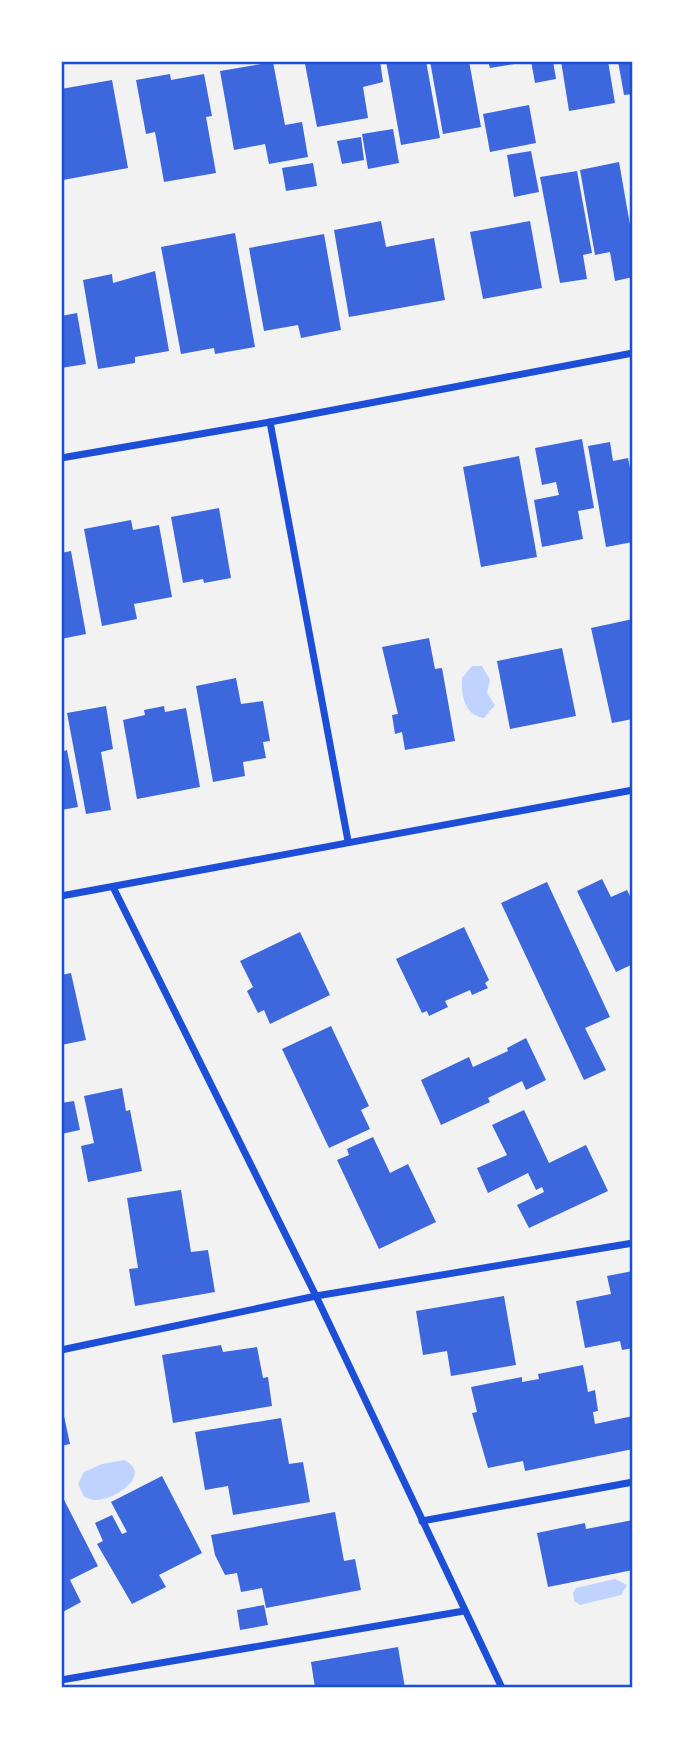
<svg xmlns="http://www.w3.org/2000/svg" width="694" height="1749" font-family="Arial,sans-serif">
<rect width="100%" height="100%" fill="#f2f2f2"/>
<g fill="#bfd3fe">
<path d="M472,666H482L490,680L487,693L495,705L484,718C464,715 461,695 462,678Z"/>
<path d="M124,1460C154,1474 114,1501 95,1500C92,1500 88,1498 84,1497L78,1484L84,1472L102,1464Z"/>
<path d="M615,1579L627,1585L621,1595L580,1605L574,1601L573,1593L576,1588Z"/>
</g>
<g fill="#3d67dc">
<path d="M322,61H380L383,82L363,87L368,118L317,127L305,64Z"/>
<path d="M386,61H426L440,138L401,145Z"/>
<path d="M430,61H469L481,127L443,134Z"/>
<path d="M488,61H520L521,63L490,68Z"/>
<path d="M531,61H553L556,79L535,83Z"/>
<path d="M561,61H608L615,103L569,111Z"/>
<path d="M618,61H633V94L624,95Z"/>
<path d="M273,62L285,125L302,122L308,157L269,164L265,144L234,150L220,71Z"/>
<path d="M170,74L171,80L204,74L212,116L206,117L216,173L164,182L155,132L146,134L136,80Z"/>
<path d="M112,80L128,168L63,180L61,89Z"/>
<path d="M529,105L536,143L490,152L483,114Z"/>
<path d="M393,129L399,163L368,169L362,134Z"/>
<path d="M361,137L364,160L342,164L337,141Z"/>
<path d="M531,151L539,192L514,197L507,155Z"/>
<path d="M619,162L633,242V277L615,281L610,252L595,255L580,170Z"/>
<path d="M313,163L317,186L286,191L282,168Z"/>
<path d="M577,171L592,253L583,255L587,279L560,283L540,177Z"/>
<path d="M381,221L386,247L434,238L445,300L349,317L334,230Z"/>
<path d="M530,221L542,288L483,299L470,232Z"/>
<path d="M235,233L255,347L215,354L214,348L181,354L161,247Z"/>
<path d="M324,234L341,330L301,338L298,325L264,331L249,248Z"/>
<path d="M155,271L169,351L135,357V363L98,369L83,280L112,274L113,283Z"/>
<path d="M77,313L86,364L61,368V316Z"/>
<path d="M582,439L594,508L578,511L583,539L542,547L534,500L559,495L556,482L542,485L535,448Z"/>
<path d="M610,442L613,461L628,458L633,483V542L606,547L588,446Z"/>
<path d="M519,456L537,557L481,567L463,467Z"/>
<path d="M219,508L231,578L204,583L203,579L183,583L171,517Z"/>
<path d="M131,520L133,530L159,525L172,597L134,604L137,619L102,626L84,529Z"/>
<path d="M71,551L86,634L61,639V553Z"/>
<path d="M633,619V719L612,723L591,628Z"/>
<path d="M429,638L435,669L442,668L455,741L405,750L402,732L395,734L392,715L398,714L382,647Z"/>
<path d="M562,648L576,716L510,729L497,661Z"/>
<path d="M236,678L241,704L263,701L270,741L263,742L266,758L243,762L245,776L213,782L196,686Z"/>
<path d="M106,706L113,749L101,752L111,810L86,814L67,713Z"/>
<path d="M164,706L165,712L186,708L200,787L137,799L123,720L145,715L144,710Z"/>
<path d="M67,750L78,807L61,810V752Z"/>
<path d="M602,879L611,897L627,890L633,902V964L616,972L577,891Z"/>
<path d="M547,882L610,1017L585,1028L606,1070L584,1080L501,903Z"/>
<path d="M464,927L489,980L485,983L488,988L472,995L470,990L445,1001L448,1007L429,1016L427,1011L422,1013L396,959Z"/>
<path d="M300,932L330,995L270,1024L264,1010L258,1013L247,991L253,987L240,961Z"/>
<path d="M71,973L86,1040L61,1045V975Z"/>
<path d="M331,1026L369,1106L361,1110L370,1129L329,1148L282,1049Z"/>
<path d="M526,1038L546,1080L526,1090L522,1081L488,1098L490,1102L441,1125L421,1080L469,1057L473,1067L508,1051L507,1048Z"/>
<path d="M122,1088L126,1111L130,1110L142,1171L88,1182L81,1146L94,1143L84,1096Z"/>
<path d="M74,1101L80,1130L61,1134V1103Z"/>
<path d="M524,1110L549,1163L586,1145L608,1191L529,1228L517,1205L544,1192L542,1187L536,1190L528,1173L488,1193L477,1168L507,1155L492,1125Z"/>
<path d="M373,1137L390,1173L408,1164L436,1222L379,1249L337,1160L349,1155L347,1149Z"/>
<path d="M181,1190L191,1252L208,1250L215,1292L135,1306L129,1269L138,1268L127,1198Z"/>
<path d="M633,1271V1348L622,1350L620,1341L585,1348L576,1301L611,1294L607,1276Z"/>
<path d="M504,1296L516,1365L451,1376L447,1351L423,1355L416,1311Z"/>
<path d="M221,1345L223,1352L257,1347L263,1378L268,1377L272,1406L173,1423L162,1355Z"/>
<path d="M583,1365L588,1392L595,1390L598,1411L593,1412L595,1424L633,1416V1449L525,1471L523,1461L488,1468L472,1413L477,1412L471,1387L522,1377V1382L539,1379L538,1374Z"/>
<path d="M61,1402L70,1444L61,1446Z"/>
<path d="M281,1418L289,1464L303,1462L310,1502L233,1515L228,1486L205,1490L195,1432Z"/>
<path d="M162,1476L202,1553L159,1575L166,1587L132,1604L97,1544L103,1541L95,1523L112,1515L122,1534L127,1532L111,1502Z"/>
<path d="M61,1494L98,1566L70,1580L81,1602L61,1613Z"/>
<path d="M335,1512L344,1561L355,1559L361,1590L266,1608L262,1588L241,1592L237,1573L225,1575L215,1555L211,1535Z"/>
<path d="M633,1520V1570L548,1587L537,1533L585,1523L586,1529Z"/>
<path d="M264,1605L268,1625L240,1630L237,1610Z"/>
<path d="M398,1647L405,1688H315L311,1662Z"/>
</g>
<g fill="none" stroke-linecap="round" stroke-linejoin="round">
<g stroke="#1d4ed8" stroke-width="7">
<path d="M270,422L348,841"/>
<path d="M61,458L270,422L633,353"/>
<path d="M113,887L316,1296L502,1688"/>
<path d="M61,896L633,790"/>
<path d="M61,1350L316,1296L633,1243"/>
<path d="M422,1521L633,1482"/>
<path d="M61,1680L464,1611"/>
</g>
</g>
<rect width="694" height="1749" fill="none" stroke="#ffffff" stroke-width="126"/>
<rect x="63" y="63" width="568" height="1623" fill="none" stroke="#1d4ed8" stroke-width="2.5"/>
</svg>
